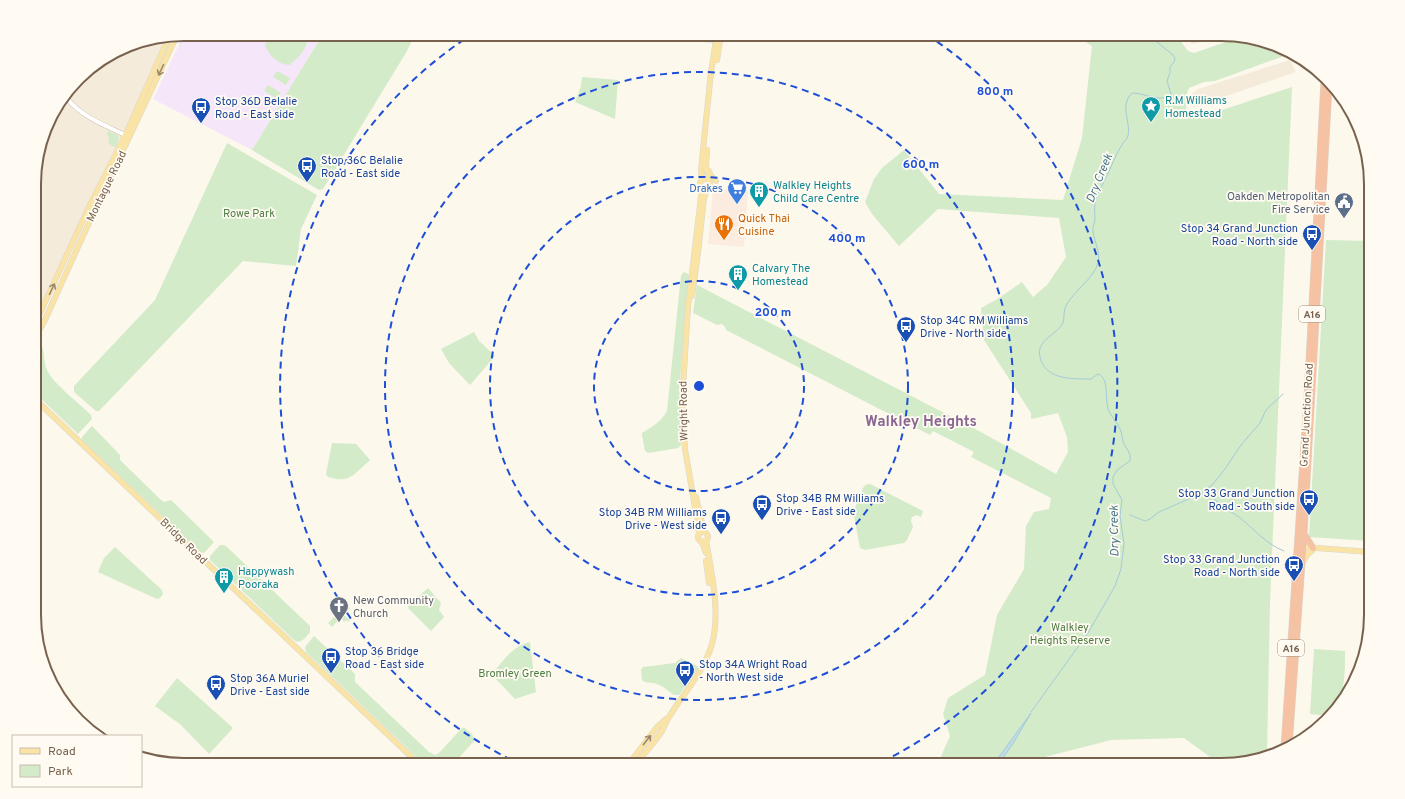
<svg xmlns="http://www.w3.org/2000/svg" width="1405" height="799" font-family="Overpass,sans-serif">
<rect width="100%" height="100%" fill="#fcf8eb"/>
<g fill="#f4ebda">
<path d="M1184,34H1210L1213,39L1192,44Z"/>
<path d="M169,37L35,324V165L50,118L85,71L127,45Z"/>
<path d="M1290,60L1296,72L1194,107L1189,96L1198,89Z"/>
</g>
<path fill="#fcece0" d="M713,188L748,191L744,247L708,244Z"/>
<path fill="#f5e7f9" d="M184,34H323L252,150L153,99Z"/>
<g fill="#d3ebc9">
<path d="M267,34H307C310,47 299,56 290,65C278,65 270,56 265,46Z"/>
<path d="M323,34H415L407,51L323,189L319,190L252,150Z"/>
<path d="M694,34H714L713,43L694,41Z"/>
<path d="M1073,34H1175L1188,51L1194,53L1240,37L1260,39L1288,51L1287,54L1284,56L1215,81L1204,82L1189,88L1185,99L1187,113L1185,114H1210L1292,87L1270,602L1267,754L1230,765H1221L1184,738L1111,740L1037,759L1035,765H925L939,761L950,736L943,714L948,698L985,675L997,615L1024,569L1026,526L1034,512L1049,509L1051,498L971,457L974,452L933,431L930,435L726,330L725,327L722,324L717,325L693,313L697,285L981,432L1056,474L1068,452L1067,437L1058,413L1031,419V413L984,340L981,308L999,298L1022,282L1033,297L1047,285L1066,257L1059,218L938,209L899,246L872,214L865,202L874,179L882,168L904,150L939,194L1063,200L1082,138L1092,46Z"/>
<path d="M277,71L290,78L286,85L273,77Z"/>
<path d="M582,77L618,80L615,119L575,102L581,86Z"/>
<path d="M268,85L281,93L277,99L264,91Z"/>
<path d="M108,131L117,135L119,138L116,148L108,143L109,138L107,133Z"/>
<path d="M227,143L317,195L301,229L296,266L243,261L99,411H96L74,392V386L155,300Z"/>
<path d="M1326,240L1371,241V541L1309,537Z"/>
<path d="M684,272L688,274L689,276L679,390L681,445L678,448L649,453L645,451L642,435V433C653,426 661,422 667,411L681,275Z"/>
<path d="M474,332L479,341L495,356L470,385L449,363L441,349Z"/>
<path d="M38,344L43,348C44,356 44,364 48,372C56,386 79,403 91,415L92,419L78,434L35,393V349Z"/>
<path d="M92,426L120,455V460L161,500L164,502L171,500L214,542L204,553L200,552L82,440V437Z"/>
<path d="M332,443L356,444L370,460C354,474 350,484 328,477L326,474Z"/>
<path d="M868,484H870L923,511L921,517L917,515L912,517L911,521L913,527L907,540L904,543L865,550L860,548L854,516L855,508L864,486Z"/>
<path d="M220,545H224L227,547L310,626V632C306,637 301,644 295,641L210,560V556Z"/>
<path d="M115,547L162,590L163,594L160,598L157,599L98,572L104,558Z"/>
<path d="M428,588L441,603L439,610L444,617L431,631L408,608L409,605Z"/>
<path d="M340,612L350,620L348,622L346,620L344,622L341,618L343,615L332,627L328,623L337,614Z"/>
<path d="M314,636L355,674V682L429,752L435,755L439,753L462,728H465C469,732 475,735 474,741L456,761L460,765H425L306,652L305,647Z"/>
<path d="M530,642L536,692L515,699L492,675C501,662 514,645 530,642Z"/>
<path d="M1314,649L1345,651C1345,674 1345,697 1331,716L1310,714Z"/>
<path d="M681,658L699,667L679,695H674C668,691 662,685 654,683C649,682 646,684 642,680L641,670L643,667L675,663Z"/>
<path d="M177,678L233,728L209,754L181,725L155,706Z"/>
</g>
<path fill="#bfdce7" stroke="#a5cad8" d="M1031,713L1014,742L998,765H993Z"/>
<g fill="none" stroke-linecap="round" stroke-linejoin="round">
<g stroke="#a5cad8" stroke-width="1">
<path d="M1201,493L1212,485L1225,469L1241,445L1260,423L1266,410L1283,394"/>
<path d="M1130,515L1145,521L1150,519L1159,512L1200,494C1212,494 1215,500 1223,507C1228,511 1234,513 1239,517C1253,528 1267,545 1284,551"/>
<path d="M1031,712L1088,633L1115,586L1121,569L1124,544L1120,516L1122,500L1113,484V477L1117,470L1130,461C1132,453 1125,448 1123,441C1122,437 1122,433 1120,429C1118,423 1113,419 1110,413C1103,402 1111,379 1098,374L1091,379C1072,379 1045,380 1040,357C1036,342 1053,336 1061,326C1066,320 1062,311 1067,304C1076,289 1093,279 1098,263C1101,252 1094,242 1093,231C1092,227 1095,223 1095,219C1095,214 1094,209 1095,204C1096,196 1101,188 1104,181C1111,169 1115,155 1123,143C1125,140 1127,140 1128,136C1131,121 1119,106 1132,93C1146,93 1156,102 1170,96L1171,94L1167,81L1170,73V67L1174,62L1175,58L1173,55L1147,34"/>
</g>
<g stroke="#cfc1b0" stroke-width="5">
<path id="minor" d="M66,97C81,117 105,125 127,136"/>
</g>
<g stroke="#dcd6d1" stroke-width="6">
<g id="major">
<path d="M717,60L721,34"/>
<path d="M707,150L706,167L709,181"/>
<path d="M709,171L711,176L716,181"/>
<circle cx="705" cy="184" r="5"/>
<path d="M702,180L701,171L705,130L711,72L717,34"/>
<path d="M692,296L698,253L704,198L707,189"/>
<path d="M35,324L88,209L125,136L169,37"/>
<path d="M35,337L44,322L82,238L177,35"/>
<path d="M35,399L192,549L420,765"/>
<path d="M696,497L704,532"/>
<circle cx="703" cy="537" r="5"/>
<path d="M699,534L698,525L685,449L682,403L688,307L702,188"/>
<path d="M702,542L706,553"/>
<path d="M1303,547L1371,552"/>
<path d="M706,561L709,583"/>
<path d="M1303,562L1307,555L1315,548"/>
<path d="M628,765L657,727L666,719"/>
<path d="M635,765C644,754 654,743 662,731C664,727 666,722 669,717C685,691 709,666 714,635C719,604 711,571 706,540"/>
</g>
</g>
<g stroke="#dcd6d1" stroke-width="7">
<g id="highway">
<path d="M1305,535L1313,548"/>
<path d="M1289,747L1304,534L1329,86"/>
<path d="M1284,748L1307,399L1324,81"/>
</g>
</g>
<use href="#minor" stroke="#fff" stroke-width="4"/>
<use href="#major" stroke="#f9e4a6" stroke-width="5"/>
<use href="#highway" stroke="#f5c3a4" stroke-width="6"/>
</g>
<defs><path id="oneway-shaft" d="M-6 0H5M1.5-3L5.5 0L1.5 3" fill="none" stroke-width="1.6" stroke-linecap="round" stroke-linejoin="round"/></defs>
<g stroke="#9f8968">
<use href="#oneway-shaft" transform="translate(161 70) rotate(115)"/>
<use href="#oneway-shaft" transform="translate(52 289) rotate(-65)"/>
<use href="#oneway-shaft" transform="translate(647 740) rotate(-52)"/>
</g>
<g fill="none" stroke="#1d4ed8" stroke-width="2" stroke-dasharray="7 5">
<circle cx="699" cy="386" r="105"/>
<circle cx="699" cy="386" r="209"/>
<circle cx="699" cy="386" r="314"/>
<path d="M522 765A418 418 0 0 1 471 35M927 35A418 418 0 0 1 879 763"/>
</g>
<defs>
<g id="sight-pin" transform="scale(1)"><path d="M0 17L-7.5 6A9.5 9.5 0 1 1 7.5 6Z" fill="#0f9aa8" stroke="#fffbf2"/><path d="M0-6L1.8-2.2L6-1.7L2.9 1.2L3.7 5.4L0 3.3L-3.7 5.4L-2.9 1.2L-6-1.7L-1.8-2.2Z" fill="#fff"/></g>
<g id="bus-pin" transform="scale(1)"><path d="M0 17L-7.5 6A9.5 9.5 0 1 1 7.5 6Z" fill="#1a4fb4" stroke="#fffbf2"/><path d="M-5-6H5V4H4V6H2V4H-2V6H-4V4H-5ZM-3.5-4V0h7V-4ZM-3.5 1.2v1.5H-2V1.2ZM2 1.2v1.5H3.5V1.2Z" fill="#fff"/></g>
<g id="supermarket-pin" transform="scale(1)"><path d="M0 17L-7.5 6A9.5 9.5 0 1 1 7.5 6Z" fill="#3f7fe0" stroke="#fffbf2"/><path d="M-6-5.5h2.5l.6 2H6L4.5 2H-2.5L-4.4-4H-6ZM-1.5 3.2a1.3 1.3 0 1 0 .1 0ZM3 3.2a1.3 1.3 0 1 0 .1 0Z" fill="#fff"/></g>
<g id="building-pin" transform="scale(1)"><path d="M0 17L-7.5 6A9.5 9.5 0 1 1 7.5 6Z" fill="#0f9aa8" stroke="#fffbf2"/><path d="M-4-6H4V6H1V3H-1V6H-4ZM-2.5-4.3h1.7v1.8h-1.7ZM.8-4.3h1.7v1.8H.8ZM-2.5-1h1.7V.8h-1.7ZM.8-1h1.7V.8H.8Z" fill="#fff"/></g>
<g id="civic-pin" transform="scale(1)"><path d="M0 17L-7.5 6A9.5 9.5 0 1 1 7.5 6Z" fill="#5c6f8a" stroke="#fffbf2"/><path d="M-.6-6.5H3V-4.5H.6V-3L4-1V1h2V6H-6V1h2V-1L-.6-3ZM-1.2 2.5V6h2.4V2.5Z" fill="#fff"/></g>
<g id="restaurant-pin" transform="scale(1)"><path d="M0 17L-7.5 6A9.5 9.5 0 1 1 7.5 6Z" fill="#e8710a" stroke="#fffbf2"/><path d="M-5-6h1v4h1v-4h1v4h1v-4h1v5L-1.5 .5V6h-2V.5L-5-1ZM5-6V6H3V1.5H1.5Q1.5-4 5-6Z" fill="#fff"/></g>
<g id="church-pin" transform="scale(1)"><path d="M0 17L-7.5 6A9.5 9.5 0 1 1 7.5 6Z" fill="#6b7280" stroke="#fffbf2"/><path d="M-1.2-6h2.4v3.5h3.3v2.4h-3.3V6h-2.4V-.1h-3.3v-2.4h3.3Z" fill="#fff"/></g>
</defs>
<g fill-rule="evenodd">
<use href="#sight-pin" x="1151" y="106"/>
<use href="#bus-pin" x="201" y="107"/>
<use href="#bus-pin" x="307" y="166"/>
<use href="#supermarket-pin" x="737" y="188"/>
<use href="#building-pin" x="759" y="191"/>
<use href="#civic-pin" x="1344" y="202"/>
<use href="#restaurant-pin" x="724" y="224"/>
<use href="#bus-pin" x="1312" y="234"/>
<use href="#building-pin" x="738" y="274"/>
<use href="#bus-pin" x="906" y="326"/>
<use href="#bus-pin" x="1309" y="499"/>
<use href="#bus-pin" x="762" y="504"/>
<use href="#bus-pin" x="721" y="518"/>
<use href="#bus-pin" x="1294" y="565"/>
<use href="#building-pin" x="224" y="577"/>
<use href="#church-pin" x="339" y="606"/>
<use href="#bus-pin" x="331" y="657"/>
<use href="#bus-pin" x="685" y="670"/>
<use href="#bus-pin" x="216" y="684"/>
</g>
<g text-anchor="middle" stroke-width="3.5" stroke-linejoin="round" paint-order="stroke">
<g fill="#fffbf2" stroke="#a0907f" stroke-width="1">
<rect x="1299" y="306" width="26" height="16" rx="3"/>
<rect x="1278" y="640" width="26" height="16" rx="3"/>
</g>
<g font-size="10" font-weight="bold" fill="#78624e">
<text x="1312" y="318">A16</text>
<text x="1291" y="652">A16</text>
</g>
<g font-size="11" fill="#0d838f" stroke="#fffbf2" text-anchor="start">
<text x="1165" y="104">R.M Williams<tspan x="1165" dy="13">Homestead</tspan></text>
<text x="773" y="189">Walkley Heights<tspan x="773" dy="13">Child Care Centre</tspan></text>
<text x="752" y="272">Calvary The<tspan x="752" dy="13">Homestead</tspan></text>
<text x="238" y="575">Happywash<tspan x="238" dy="13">Pooraka</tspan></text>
</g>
<g font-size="11" fill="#164399" stroke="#fffbf2" text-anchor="start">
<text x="215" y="105">Stop 36D Belalie<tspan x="215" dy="13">Road - East side</tspan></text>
<text x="321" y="164">Stop 36C Belalie<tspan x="321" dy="13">Road - East side</tspan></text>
<text x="1298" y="232" text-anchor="end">Stop 34 Grand Junction<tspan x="1298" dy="13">Road - North side</tspan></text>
<text x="920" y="324">Stop 34C RM Williams<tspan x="920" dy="13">Drive - North side</tspan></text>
<text x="1295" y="497" text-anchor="end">Stop 33 Grand Junction<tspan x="1295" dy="13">Road - South side</tspan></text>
<text x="776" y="502">Stop 34B RM Williams<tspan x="776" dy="13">Drive - East side</tspan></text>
<text x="707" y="516" text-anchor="end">Stop 34B RM Williams<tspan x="707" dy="13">Drive - West side</tspan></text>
<text x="1280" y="563" text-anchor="end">Stop 33 Grand Junction<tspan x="1280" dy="13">Road - North side</tspan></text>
<text x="345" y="655">Stop 36 Bridge<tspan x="345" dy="13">Road - East side</tspan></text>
<text x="699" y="668">Stop 34A Wright Road<tspan x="699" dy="13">- North West side</tspan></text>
<text x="230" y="682">Stop 36A Muriel<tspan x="230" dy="13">Drive - East side</tspan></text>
</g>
<g font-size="11" fill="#78624e" stroke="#fffbf2">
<text transform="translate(106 186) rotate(-64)" y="4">Montague Road</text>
<text transform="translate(683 411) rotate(-91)" y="4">Wright Road</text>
<text transform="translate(1306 415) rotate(-87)" y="4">Grand Junction Road</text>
<text transform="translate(184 541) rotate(44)" y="4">Bridge Road</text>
</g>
<g font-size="11" fill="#366cbe" stroke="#fffbf2" text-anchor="end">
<text x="723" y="192">Drakes</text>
</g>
<g font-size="11" fill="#4e5e75" stroke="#fffbf2" text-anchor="end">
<text x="1330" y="200">Oakden Metropolitan<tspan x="1330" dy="13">Fire Service</tspan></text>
</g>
<g font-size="11" fill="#4f7e45" stroke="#fffbf2">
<text x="249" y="217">Rowe Park</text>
<text x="1070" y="631">Walkley<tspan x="1070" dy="13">Heights Reserve</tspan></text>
<text x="515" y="677">Bromley Green</text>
</g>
<g font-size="11" fill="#c56008" stroke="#fffbf2" text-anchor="start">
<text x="738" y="222">Quick Thai<tspan x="738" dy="13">Cuisine</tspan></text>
</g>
<g font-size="11" fill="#5b616d" stroke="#fffbf2" text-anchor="start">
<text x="353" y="604">New Community<tspan x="353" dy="13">Church</tspan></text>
</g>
<g font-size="12" font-style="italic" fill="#47788b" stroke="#fffbf2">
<text transform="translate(1099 178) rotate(-68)" y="4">Dry Creek</text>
<text transform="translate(1114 531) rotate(-91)" y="4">Dry Creek</text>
</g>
<g font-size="15" font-weight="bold" fill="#8a6693" stroke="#fffbf2">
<text x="921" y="426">Walkley Heights</text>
</g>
</g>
<path d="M0 0H1405V799H0ZM184 41H1221A143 143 0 0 1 1364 184V615A143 143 0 0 1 1221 758H184A143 143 0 0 1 41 615V184A143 143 0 0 1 184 41Z" fill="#fffbf2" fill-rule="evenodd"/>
<path fill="none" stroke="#78624e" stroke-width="2" d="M184 41H1221A143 143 0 0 1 1364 184V615A143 143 0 0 1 1221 758H184A143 143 0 0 1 41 615V184A143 143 0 0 1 184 41Z"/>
<circle cx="699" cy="386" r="6" fill="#1d4ed8" stroke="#fffbf2" stroke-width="2"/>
<g font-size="12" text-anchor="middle" font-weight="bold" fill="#1d4ed8" stroke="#fffbf2" stroke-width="3.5" stroke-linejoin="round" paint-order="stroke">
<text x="995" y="95">800 m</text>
<text x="921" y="168">600 m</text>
<text x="847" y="242">400 m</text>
<text x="773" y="316">200 m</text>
</g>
<rect x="12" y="735" width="130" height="52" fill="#fffbf2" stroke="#c9beb0"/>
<rect x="20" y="748" width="20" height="6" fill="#f9e4a6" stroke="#c9beb0"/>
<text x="48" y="755" font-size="12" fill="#78624e">Road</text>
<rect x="20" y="765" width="20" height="12" fill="#d3ebc9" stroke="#c9beb0"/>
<text x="48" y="775" font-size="12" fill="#78624e">Park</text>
</svg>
